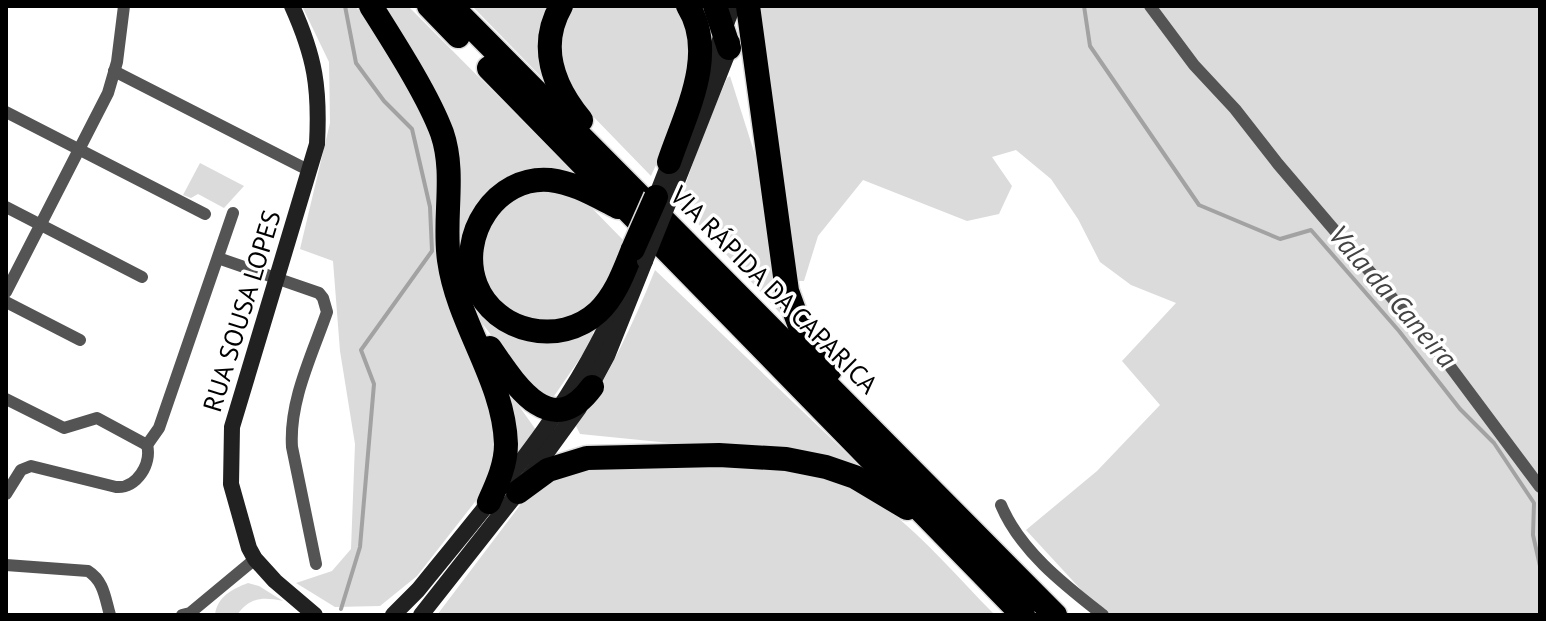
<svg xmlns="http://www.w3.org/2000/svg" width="1546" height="621" font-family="'PT Sans',sans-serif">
<rect width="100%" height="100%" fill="#fff"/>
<g fill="#dbdbdb">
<path d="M302,6H355L378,35L426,119L440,167L502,450L478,498L417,576L380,606L335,607L296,583L332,571L351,549L355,444L340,351L333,261L300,249L330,123L329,62Z"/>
<path d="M379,6H408L579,178L505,182L463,259L510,332L594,324L592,341L552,399L539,397L475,314L457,262V180Z"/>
<path d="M472,6H553L551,87Z"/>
<path d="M573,6H675C679,13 686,20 688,27C697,66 668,142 651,176L585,108L563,71L560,39L567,13Z"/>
<path d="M757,6H1540V615H1112L1085,594L1026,530L1097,471L1160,405L1122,361L1176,303L1131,285L1100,262L1078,219L1051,179L1016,150L992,157L1012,186L999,214L967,221L863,180L818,236L804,281H791Z"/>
<path d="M730,76L762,177L790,324L679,203L701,140L727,78Z"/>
<path d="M200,163L244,186L224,208L198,194L191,198L183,195Z"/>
<path d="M535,187L568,191L586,202L627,244C618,264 609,288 592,302C537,347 460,302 488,232C493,218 500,206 512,197C518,193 528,190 535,187Z"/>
<path d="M655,270L864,470L710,447L580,434L576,426C608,376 633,325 655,270Z"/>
<path d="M495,372L536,430L513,459Z"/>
<path d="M605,463C684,465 809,455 875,500C920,532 956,576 995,615H437L521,504L545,482Z"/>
<path d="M248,583L259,586L283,601C263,597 250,597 237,615H215C217,597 232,589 248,583Z"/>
</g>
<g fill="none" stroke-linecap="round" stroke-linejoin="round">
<g stroke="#a2a2a2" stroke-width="4">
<path d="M1084,6L1090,46L1199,205L1280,239L1311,230L1399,331L1460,409L1494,443L1534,503L1533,535L1540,566"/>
<path d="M341,609L360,547L374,384L361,350L432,251L430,207L412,129L384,101L356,63L345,6"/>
</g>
<g stroke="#dbdbdb" stroke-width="27">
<g id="highway">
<path d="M371,6C393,41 428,95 442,133C456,174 443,218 449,260C458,325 504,380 506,444C506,465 497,484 489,502"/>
<path d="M429,6L458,36"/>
<path d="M451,6L1055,615"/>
<path d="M561,6C538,46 553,86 581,120"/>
<path d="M715,6L729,48"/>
<path d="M748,6L787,291L802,332L830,370"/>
<path d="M489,68L1023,615"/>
<path d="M669,162C685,114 718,54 688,6"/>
<path d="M618,207C596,196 575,183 550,180C496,175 457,236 476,285C495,333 560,347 598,312C616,295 624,271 633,249"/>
<path d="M490,348C514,383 551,443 592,387"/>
<path d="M518,492L548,470L587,458L719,455L786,459L826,467L855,477L907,508"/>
</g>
</g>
<g stroke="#545454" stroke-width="12">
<path d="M1150,6L1194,65L1235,109L1278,164L1446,361L1540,487"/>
<path d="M114,71L310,171"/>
<path d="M6,112L205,214"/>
<path d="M6,207L142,277"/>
<path d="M218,258L319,293L323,298L327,312C312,355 289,401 292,447L316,564"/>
<path d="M6,292L108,93L117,62L124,6"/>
<path d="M6,302L80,340"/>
<path d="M6,399L64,428L97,418L147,445"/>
<path d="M147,445L159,428L233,213"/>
<path d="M6,494L21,470L31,466L116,487C137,489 152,463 147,445"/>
<path d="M1001,505C1020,551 1066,586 1103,615"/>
<path d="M6,565L88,571C104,581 105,598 110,615"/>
<path d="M182,615L190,613L255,559"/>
</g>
<g stroke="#212121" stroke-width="16">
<path d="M292,6C315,57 320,88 317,144L232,427L231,484L249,548L255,559L275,581L315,615"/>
<path d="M705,79L733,6"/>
<path d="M674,189L732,42"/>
<path d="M656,197L672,156"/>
<path d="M393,615L418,590C493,497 574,407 620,296"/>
<path d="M421,615L518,492L579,408L607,356L645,261"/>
</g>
<use href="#highway" stroke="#000" stroke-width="24"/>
<g stroke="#dbdbdb" stroke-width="27" stroke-linecap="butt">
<path id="highway-bridge" d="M633,249L656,197"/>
</g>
<path stroke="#212121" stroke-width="16" d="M645,261L674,189"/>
<use href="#highway-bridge" stroke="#000" stroke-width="24"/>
</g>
<g text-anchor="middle" stroke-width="7" stroke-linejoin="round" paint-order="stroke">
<g font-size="26" fill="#000" stroke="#fff">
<text transform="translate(774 290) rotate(45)" y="9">VIA RÁPIDA DA CAPARICA</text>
<text transform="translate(242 311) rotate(-73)" y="9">RUA SOUSA LOPES</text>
</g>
<g font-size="28" font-style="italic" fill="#434343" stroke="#fff">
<text transform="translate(1393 296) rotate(49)" y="10">Vala da Caneira</text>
</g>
</g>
<rect width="1546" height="621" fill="none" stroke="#000000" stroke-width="16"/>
</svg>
